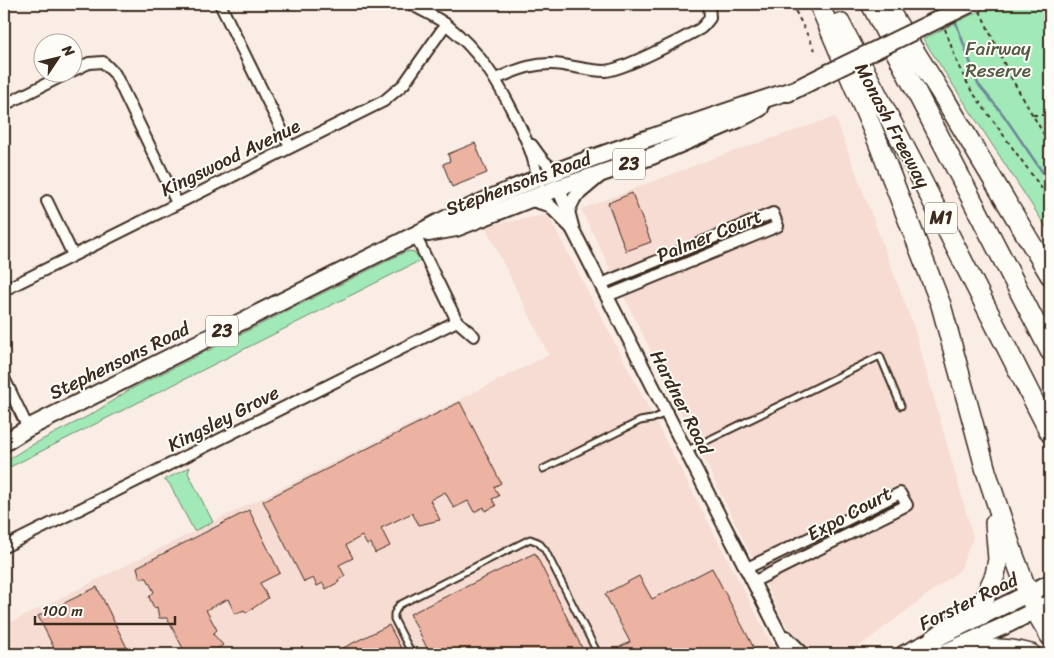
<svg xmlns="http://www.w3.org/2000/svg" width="1054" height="658" font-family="Sriracha,sans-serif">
<rect width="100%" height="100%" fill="#faede6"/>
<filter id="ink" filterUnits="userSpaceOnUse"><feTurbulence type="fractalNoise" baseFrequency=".02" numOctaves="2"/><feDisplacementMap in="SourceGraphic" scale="10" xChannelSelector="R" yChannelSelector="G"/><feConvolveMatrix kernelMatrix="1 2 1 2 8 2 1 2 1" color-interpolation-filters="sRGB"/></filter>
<g filter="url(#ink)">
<g fill="#f6dcd2">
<path d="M835,117L914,328L973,537L960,570L849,654H813L784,622L581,209L717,157Z"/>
<path d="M545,215L549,217L777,654H4V626L549,355L485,226Z"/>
</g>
<g fill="#a1e9b7" stroke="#6e8a6a">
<path d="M993,4H1050V233L923,39Z"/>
<path d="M409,251L414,252L421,260L4,470V462L28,447L92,414L129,390L403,253Z"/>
<path d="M190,467L188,473L213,522L194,531L169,483L164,480Z"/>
</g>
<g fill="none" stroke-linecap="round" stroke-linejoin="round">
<path stroke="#6d8699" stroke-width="2.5" d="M954,17L978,84L1002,113L1050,183"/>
</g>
<g fill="#ecb3a3" stroke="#3b2a1e">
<path d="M475,143L487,173L452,187L443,164L450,161L448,154Z"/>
<path d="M632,193L651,242L626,251L608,203Z"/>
<path d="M460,402L501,483L494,487L499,496L492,499L496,506L485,511L484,507L474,512L468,501L454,508L445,492L430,500L440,520L419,525L412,513L381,528L390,546L375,553L371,543L367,545L362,536L346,545L353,558L339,565L345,576L338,580L339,582L326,589L323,583L317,586L313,578L304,582L263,501Z"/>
<path d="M249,510L280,573L260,583L268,598L246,613L244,610L235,614L228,599L206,610L217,630L213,634L223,645L211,653V654H186L167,618H159L157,607L154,608L149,597L154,592L147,578H140L137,567Z"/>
<path d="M535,553L585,654H430L410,614Z"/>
<path d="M712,568L757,654H622L618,648L630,642L605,594L639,576L652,599Z"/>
<path d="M97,587L130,654H57L38,616Z"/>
<path d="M389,625L404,654H341L339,650Z"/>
</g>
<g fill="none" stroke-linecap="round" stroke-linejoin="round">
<g stroke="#3b2a1e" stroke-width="9">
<g id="service">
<path d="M686,451L880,356L901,406"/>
<path d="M543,469L640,421L652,419L666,413"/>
<path d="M412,654L394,619V614L399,605L530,539L538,542L545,550L598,654"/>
</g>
</g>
<g stroke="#3b2a1e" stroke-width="14">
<g id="minor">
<path d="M220,4L290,147"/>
<path d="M411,4C422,11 437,17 447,25C480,52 495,77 514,114C524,135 535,156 537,179"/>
<path d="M72,71L89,63L103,62L115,74L177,203"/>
<path d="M496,79C518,69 538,61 563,65C577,67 590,71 605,71C623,70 682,39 700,29C704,26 707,22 710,18L709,4"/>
<path d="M4,105L70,72"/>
<path d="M532,145C539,155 547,168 559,170"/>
<path d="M47,201L73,255"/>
<path d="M601,284L773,213L778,226L607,296"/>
<path d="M4,290L384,101L404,84L446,24"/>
<path d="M457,321L474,336"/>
<path d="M4,378L28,428"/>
<path d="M4,547L457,321L415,235"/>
<path d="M745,569L830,528L900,493L907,505L753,582"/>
</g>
</g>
<g stroke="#3b2a1e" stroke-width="16">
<g id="tertiary">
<path d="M558,188L568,211L573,230L790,654"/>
<path d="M528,199L549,205L572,228"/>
<path d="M568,211L575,197L600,176"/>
<path d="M786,637L803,654"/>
</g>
</g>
<g stroke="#3b2a1e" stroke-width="20">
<g id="primary">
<path d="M788,93L828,73"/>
<path d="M428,233L456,228L558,188L652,156L739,119L760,108"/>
<path d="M4,443L28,428L415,235C489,194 569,166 649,138C698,122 747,104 796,89"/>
<path d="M948,651L1004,626L1050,603"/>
<path d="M904,654L1050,583"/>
</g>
</g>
<g stroke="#3b2a1e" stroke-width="22">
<g id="motorway">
<path d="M819,4L878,142L941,305L986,471L1013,553L1028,593L1040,619L1050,636"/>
<path d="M871,4L1050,351"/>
<path d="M885,4L946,101L1050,275"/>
<path d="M840,23L917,171L1050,433"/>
<path d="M932,641L983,601L995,575L998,559L995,523"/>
<path d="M945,654C980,652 995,644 1031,654"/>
</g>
</g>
<g stroke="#3b2a1e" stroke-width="2" stroke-dasharray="4 4" stroke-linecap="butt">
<path d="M792,4L815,50"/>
<path d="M980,11L1009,74L1050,145"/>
<path d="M945,29L958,65L971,90L1050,200"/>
<path d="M1033,115H1050"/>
</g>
<use href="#service" stroke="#fdfcf7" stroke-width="5"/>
<use href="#minor" stroke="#fdfcf7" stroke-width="10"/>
<use href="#tertiary" stroke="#fdfcf7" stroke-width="12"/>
<use href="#primary" stroke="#fdfcf7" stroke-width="16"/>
<use href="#motorway" stroke="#fdfcf7" stroke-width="19"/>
<g stroke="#3b2a1e" stroke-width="20" stroke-linecap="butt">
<path id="primary-bridge" d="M828,73L970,4"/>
</g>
<use href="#primary-bridge" stroke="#fdfcf7" stroke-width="16"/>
</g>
</g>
<g text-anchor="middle" stroke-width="4" stroke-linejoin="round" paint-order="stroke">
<g fill="#fdfcf7" stroke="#75695f" stroke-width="1">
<rect x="613" y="148.5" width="32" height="31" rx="4"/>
<rect x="925" y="202.5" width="32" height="31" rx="4"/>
<rect x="206" y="315.5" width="32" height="31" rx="4"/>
</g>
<g font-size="18" font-weight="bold" fill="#3b2a1e">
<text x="629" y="170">23</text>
<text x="941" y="224">M1</text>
<text x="222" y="337">23</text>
</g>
<g font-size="19" fill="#545a44" stroke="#fdfcf7">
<text x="998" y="55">Fairway<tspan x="998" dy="22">Reserve</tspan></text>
</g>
<g font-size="19" fill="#3b2a1e" stroke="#fdfcf7">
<text transform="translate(893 125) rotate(62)" y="7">Monash Freeway</text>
<text transform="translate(230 157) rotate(-26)" y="7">Kingswood Avenue</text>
<text transform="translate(518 183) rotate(-20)" y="7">Stephensons Road</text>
<text transform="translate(709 235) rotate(-22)" y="7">Palmer Court</text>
<text transform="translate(119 360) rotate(-26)" y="7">Stephensons Road</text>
<text transform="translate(682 402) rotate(63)" y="7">Hardner Road</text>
<text transform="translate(223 418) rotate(-27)" y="7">Kingsley Grove</text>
<text transform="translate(849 513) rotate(-28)" y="7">Expo Court</text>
<text transform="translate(968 601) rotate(-26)" y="7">Forster Road</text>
</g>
</g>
<rect width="1054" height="658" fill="none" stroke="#fdfcf7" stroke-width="20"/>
<rect x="10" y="10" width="1034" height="638" fill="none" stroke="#3b2a1e" stroke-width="2" filter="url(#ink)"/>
<g transform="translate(58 58) rotate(55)"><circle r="24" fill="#fdfcf7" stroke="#afa8a0"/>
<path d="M0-4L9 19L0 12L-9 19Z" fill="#3b2a1e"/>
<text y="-8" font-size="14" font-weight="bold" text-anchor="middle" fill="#3b2a1e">N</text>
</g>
<path d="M35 616v8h140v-8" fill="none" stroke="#3b2a1e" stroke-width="2.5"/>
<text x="42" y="616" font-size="15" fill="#3b2a1e" stroke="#fdfcf7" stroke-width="4" paint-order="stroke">100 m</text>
</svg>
